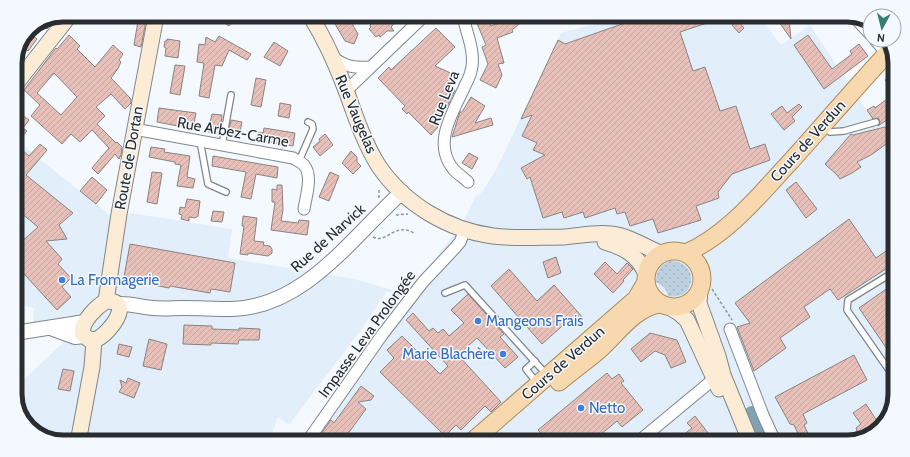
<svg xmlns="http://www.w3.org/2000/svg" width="910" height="457" font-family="Cabin,sans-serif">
<defs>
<pattern id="park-dots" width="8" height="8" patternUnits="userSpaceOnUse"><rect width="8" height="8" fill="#bcd0df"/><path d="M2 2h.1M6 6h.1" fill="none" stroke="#a2b3c0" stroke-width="1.8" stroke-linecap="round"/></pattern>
<pattern id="building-hatch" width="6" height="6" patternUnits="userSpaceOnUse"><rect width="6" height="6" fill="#e7c1b9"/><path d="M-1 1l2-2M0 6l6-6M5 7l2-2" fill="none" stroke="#c6a69f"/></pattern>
</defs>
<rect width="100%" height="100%" fill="#f3f9fe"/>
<path fill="#e2effa" d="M616,18L761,19L781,45L810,25L873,120L894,105L890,415L873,434L847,442L305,439L406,297L387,291L363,327L289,425L278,417L270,438L42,437L23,421L15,397V388L68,338L33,323L34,308L15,303V139L112,217L131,213L232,229L228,258L355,279L408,295L463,222L475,197L482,192L497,168L561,33Z"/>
<path fill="url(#park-dots)" d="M670,261C701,261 696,302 668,296C667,289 662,285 656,282C656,271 660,265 670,261Z"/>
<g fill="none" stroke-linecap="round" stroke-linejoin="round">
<path stroke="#80a2b3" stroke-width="16" d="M752,414L764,441"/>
</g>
<g fill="url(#building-hatch)" stroke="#8b8381" fill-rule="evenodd">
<path d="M139,15L147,16L141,47L134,45Z"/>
<path d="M214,16H236L229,26Z"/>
<path d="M331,17H348L358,34L354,44L345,41Z"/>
<path d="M378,17H401L391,27L394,31H387L380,37L379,35L376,37L369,29L371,27L370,25Z"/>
<path d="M56,18L47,29L41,24L50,21Z"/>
<path d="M482,18L484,22L488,20L491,26L511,18H526L512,30L513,32L497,38L504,63L498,64L502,75L496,88L480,80L488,64L482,47L486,45L476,21Z"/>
<path d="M639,18L715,19L716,20L680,32L693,71L705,67L720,111L736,106L750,149L765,144L770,160L732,174L718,192L719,198L696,206L701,220L658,233L653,219L630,226L625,212L617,214L615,208L585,218L583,212L564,218L562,212L543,218L530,177L527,179L521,168L545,155L533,150L537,143L522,136L532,115L521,119L558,40L565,44Z"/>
<path d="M777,19H789L791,39Z"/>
<path d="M738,21L744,28L739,33L732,25Z"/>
<path d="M436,28L455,47L435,66L455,75L449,87L455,90L447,107L439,110L443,115L434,123L438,127L431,135L408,112L407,114L402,109L405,106L378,78L389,67L391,70Z"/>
<path d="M31,34L37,39L28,51L22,46L25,39L26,41Z"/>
<path d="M69,35L80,46L77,49L95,67L113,45L123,54L119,60L121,62L119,66V67L111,78L131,99V103L125,109L111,94L96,107L105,116L97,124L116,143L117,142L122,147L121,155L119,159L115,154L98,174L92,168L109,148L92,130L80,142L71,134L62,144L31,116L40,105L24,90L56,48L57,49ZM54,73L77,97L61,115L37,93Z"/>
<path d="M808,35L832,69L852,54L850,51L859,44L868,56L824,89L794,45Z"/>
<path d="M219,36L251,54L247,60L229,50L222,66L215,65L209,98L199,96L204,63L197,62L199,44L205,45L206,37L215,42Z"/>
<path d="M167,39L180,41L178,58L165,56L166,48L164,47L165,41H167Z"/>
<path d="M274,42L288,51L280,66L264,57Z"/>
<path d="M175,65L185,66L180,95L170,93Z"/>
<path d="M895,72V85L894,93L885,80Z"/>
<path d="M256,78L266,80L261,107L251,105Z"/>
<path d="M894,94V115L878,126L880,123L879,119L877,118L873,119L867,110L874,106L875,108Z"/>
<path d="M471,97L485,106L475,123L491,118L493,125L452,137L460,112H462Z"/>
<path d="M280,103L291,105L289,118L278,116Z"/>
<path d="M799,104L802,107L792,117L795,121L784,130L771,114L782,106L787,113Z"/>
<path d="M159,108L196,113L193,129L157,122Z"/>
<path d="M15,109L29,120L23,128L27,131L20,139L16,136L15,137Z"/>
<path d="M212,114L222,115L220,133L208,132Z"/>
<path d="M231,120L242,122L239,137L228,135Z"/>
<path d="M885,127L893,139L871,155L857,162L861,167L852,173L840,179L837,175L825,164L851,134L853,135Z"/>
<path d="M264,128L295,133L293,146L257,140L259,132L263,133Z"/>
<path d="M325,134L333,145L320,156L313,147L320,141L319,139Z"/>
<path d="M40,144L47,150L26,175L73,213L59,225L67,239L46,241L62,259L58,264L71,278L62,287L71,297L57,310L15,264V240L19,244L38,227L15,208V157L21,149L29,156Z"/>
<path d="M151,147L165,149L164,152L190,156L187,177L195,179L193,188L177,186L181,165L175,164V162L149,157Z"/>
<path d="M351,151L357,157V162L361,166L353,174L342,163Z"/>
<path d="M469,153L478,158L472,169L462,163Z"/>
<path d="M213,156L278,167L277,178L256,174L251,199L241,197L246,172L212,166Z"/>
<path d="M152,172L162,173L157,204L147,202Z"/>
<path d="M330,172L339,176L329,201L319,197Z"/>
<path d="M92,177L107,190L96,204L80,191Z"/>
<path d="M796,182L817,209L806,218L786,190Z"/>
<path d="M277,185H282L283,210L281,221L298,223L299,220L309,221L307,235L271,230L275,202H272V189L277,190Z"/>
<path d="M187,199L200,201L198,216L195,218L189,217V221L181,219L182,215L179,214L180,207L185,208Z"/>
<path d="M213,211L224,212L222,222L211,221Z"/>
<path d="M243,216L257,218L254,241L264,242L263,245L270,246L272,249V253L268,256L248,253V255L240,254L244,226H242Z"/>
<path d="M849,219L876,258L886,251L892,261V265L838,300L830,289L804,307L810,317L780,338L786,348L754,371L737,327L750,323L735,303Z"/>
<path d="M130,244L235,263L230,292L211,289L210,293L170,286L169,288L143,283V281L124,277Z"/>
<path d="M556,257L561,273L548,278L543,262Z"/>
<path d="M605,262L617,274L627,263L633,269L623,280L624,281L613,293L594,274Z"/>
<path d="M509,269L537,301L554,285L584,319L576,326L570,319L542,344L491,286Z"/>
<path d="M892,285L891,355L859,308Z"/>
<path d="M468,294L504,334L500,337L518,357L505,368L477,338L458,355L501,402L491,412L485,406L461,430L456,425L445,436L380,372L394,358L387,350L402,336L440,374L448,366L406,320L413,313L429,331L433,328L438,333L443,329L449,336L464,323L451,310Z"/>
<path d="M184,325L212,326V329L239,330V328L260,329L259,340H239L238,344L211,343V345L183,344Z"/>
<path d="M650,333L677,340L686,362L671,368L665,355L655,351L641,362L631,349Z"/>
<path d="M149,339L167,344L161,370L143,366Z"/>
<path d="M119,344L132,347L129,357L117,354Z"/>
<path d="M854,355L867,380L803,414L807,423L804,425L812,442H802L794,425L790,424L775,397Z"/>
<path d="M63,369L74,371L70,391L58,389Z"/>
<path d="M607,373L612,379L619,374L624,381L621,383L643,410L622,427L617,421L594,440H547L538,430Z"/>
<path d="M128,378L140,383L134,398L119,392L122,387L120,380L126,383Z"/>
<path d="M361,386L374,396L371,400L358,402L366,409L344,439L323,438L320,435L331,420L334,423Z"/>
<path d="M866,404L877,421L868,428L872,434L847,442H842L857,431L856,428L861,424L853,413Z"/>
<path d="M695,416L708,433L699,441H671L677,433L682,436L692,428L687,423Z"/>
</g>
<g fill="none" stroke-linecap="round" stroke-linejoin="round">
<g stroke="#7f868b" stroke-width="8">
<g id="service">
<path d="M824,127L830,132L844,131L876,122"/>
<path d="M200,141L208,184L226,192"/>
<path d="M222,145L231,95"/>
<path d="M299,161L313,129L312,124L308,122"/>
<path d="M445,293L465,285L547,375"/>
<path d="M535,361L526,369L537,383"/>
<path d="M891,373L847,310L848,300L892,273"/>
</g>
</g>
<g stroke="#7f868b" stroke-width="13">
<g id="minor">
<path d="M463,17C467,34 476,54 471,71C470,77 466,83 464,88C452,114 432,144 454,170C458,174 464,178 468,182"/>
<path d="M857,20L870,34"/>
<path d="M875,40L887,53"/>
<path d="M332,57C347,67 353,68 370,67"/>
<path d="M346,91L423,17"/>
<path d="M134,129L293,158C296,160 301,162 304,165C313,176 306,196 304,209"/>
<path d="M730,329L763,415L774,439L777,442"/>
<path d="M309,439L382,335L423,282L455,248L460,242L465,230"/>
<path d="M639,441L715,378"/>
</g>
</g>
<g stroke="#7f868b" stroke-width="16">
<g id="tertiary">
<path d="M117,304C130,303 141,307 153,308C163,309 173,308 183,308C199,308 215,309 232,309C305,307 352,237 402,192"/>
<path d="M53,329L75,337L84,336"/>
<path d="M15,333L85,322"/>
</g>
</g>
<g stroke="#7f868b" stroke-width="17">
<g id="secondary">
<path d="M311,17C326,41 337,66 347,93C356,118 364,142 378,165C404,204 448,230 493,236C516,239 540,237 563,237C579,236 595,232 611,234C629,236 645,247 662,254"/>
<path d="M15,85L70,15"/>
<path d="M605,242C623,247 638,255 646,274"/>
<path d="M700,290L699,303L718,356L723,375L750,441"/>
<path d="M106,301L119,214L156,16"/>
<path d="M106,301C135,300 110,333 97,339C94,340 91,339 88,339L82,333C82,321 96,307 106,301Z"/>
<path d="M669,307L679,313L687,320L719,389"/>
<path d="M79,437L92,367L94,340"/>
</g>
</g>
<g stroke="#ad8b5e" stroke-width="19">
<g id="primary">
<circle cx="674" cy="279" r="28"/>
<path d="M686,253C729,234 760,194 792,160C825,123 858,85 891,49"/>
<path d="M559,382C572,371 585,362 598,351C618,334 632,309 660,304"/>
<path d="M474,440L636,299L646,282"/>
</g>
</g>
<g stroke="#92979b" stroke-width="1.5" stroke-dasharray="3 2" stroke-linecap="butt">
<path d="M379,198V188"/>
<path d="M396,215L408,214"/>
<path d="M373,237C387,244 394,222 414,233"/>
<path d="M712,289L732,320"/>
</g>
<use href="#service" stroke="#fff" stroke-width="5.5"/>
<use href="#minor" stroke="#fff" stroke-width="11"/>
<use href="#tertiary" stroke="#fff" stroke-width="14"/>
<use href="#secondary" stroke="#fcecd6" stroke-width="15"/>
<use href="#primary" stroke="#f8d8ae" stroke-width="17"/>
</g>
<g fill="#3f7fe0" stroke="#f3f9fe" stroke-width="1.5">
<circle cx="62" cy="280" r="4"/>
<circle cx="478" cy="321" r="4"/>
<circle cx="503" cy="354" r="4"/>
<circle cx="581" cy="408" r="4"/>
</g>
<g text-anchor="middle" stroke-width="3" stroke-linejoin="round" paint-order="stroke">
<g font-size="15" fill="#2a2d2f" stroke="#f3f9fe">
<text transform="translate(444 98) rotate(-68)" y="5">Rue Leva</text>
<text transform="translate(356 114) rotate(67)" y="5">Rue Vaugelas</text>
<text transform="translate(233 132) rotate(10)" y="5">Rue Arbez-Carme</text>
<text transform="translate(808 141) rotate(-48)" y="5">Cours de Verdun</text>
<text transform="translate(129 158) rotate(-80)" y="5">Route de Dortan</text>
<text transform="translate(328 238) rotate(-42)" y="5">Rue de Narvick</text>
<text transform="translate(367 334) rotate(-54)" y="5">Impasse Leva Prolongée</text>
<text transform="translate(563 363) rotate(-41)" y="5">Cours de Verdun</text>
</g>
<g font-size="15" fill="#366cbe" stroke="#f3f9fe" text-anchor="start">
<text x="70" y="285">La Fromagerie</text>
<text x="486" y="326">Mangeons Frais</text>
<text x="495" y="359" text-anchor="end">Marie Blachère</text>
<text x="589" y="413">Netto</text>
</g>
</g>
<path d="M0 0H910V457H0ZM63 22H847A41 41 0 0 1 888 63V394A41 41 0 0 1 847 435H63A41 41 0 0 1 22 394V63A41 41 0 0 1 63 22Z" fill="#f3f9fe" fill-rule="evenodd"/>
<path fill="none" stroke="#2a2d2f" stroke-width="5" d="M63 22H847A41 41 0 0 1 888 63V394A41 41 0 0 1 847 435H63A41 41 0 0 1 22 394V63A41 41 0 0 1 63 22Z"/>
<g transform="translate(882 28) rotate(187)"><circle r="19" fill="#f3f9fe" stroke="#a3a7ab"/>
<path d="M0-3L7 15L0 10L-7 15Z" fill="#397d71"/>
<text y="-6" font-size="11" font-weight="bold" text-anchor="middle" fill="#2a2d2f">N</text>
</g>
</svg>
